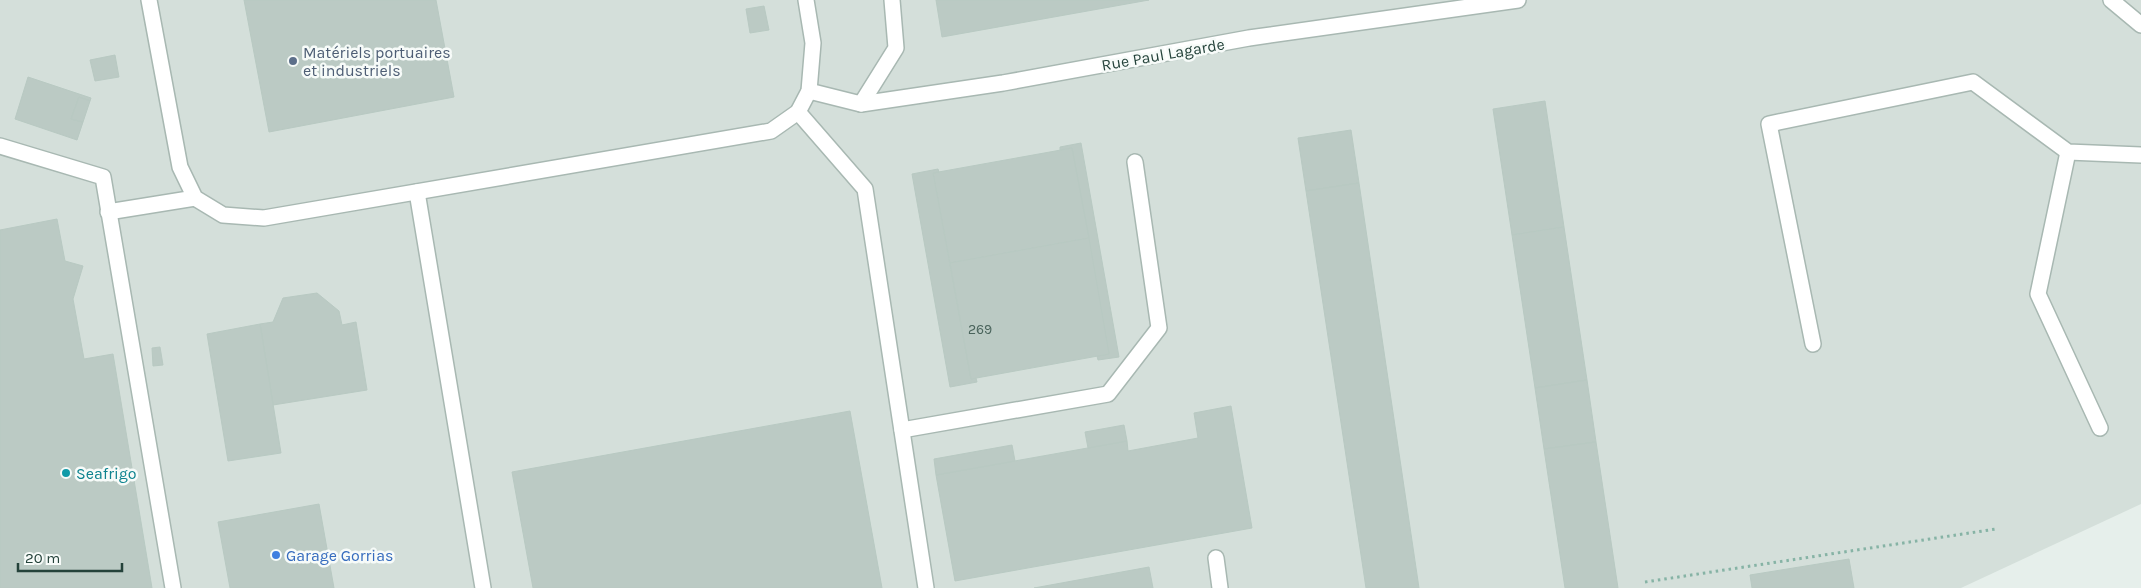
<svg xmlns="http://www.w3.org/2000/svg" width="2141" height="588" font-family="Karla,sans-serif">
<rect width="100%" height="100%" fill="#e6efeb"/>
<path fill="#d4dfda" d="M0,0H2141V504L1961,588H0Z"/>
<g fill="#bbcac4" stroke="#b8c9c2">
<path d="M244,0H436L454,97L269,132Z"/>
<path d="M936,0H1149L942,37Z"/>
<path d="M764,6L769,30L750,33L746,9Z"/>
<path d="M115,55L119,77L95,81L90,60Z"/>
<path d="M28,77L91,98L90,101L79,97L71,119L83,122L77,140L15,119Z"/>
<path d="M79,97L90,101L83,122L71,119Z"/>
<path d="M1545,101L1564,227L1512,235L1493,109Z"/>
<path d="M1351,130L1359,183L1306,191L1298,138Z"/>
<path d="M1081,143L1119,357L1098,360L1097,356L1109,354L1072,148L1060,150V147Z"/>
<path d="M1072,148L1089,238L950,263L933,173Z"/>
<path d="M938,169L939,172L933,173L971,379L976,378L977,382L950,387L912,174Z"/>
<path d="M1359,183L1419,588H1366L1306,191Z"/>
<path d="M57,219L65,261L83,266L73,299L84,359L113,354L152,588H0V230Z"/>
<path d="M1564,227L1587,380L1535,388L1512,235Z"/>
<path d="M1089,238L1109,354L971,379L950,263Z"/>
<path d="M317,293L339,311L342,325L356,322L367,390L273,405L260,324L273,322L283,298Z"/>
<path d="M260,324L281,453L228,461L207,334Z"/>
<path d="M160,347L163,365L153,366L152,348Z"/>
<path d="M1587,380L1596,442L1544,449L1535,388Z"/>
<path d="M1231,406L1252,528L955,581L936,475L1127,441L1128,451L1198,438L1194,413Z"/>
<path d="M850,411L882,588H533L512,472Z"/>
<path d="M1124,425L1127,441L1088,448L1085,432Z"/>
<path d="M1596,442L1618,588H1565L1544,449Z"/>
<path d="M1012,445L1015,461L936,475L934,459Z"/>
<path d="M319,504L334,588H230L218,522Z"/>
<path d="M1849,559L1854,588H1752L1750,575Z"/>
<path d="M1149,567L1153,588H1034Z"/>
</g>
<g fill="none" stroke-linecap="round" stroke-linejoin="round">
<g stroke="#a8b8b2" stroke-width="18">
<g id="lane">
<path d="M149,0L180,167L195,198L223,215L264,218L771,131L798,112L809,91L813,43L806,0"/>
<path d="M2111,0L2141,25"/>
<path d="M809,91L861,104L1003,83L1249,38L1518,0"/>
<path d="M861,104L896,48L892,0"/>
<path d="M798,112L865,189L926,588"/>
<path d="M0,146L103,177L173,588"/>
<path d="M2068,152L2038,294L2100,428"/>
<path d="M417,192L483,588"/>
<path d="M108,212L195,198"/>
<path d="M1813,344L1769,124L1973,82L2068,152L2141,155"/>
<path d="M902,430L1108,394L1159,328L1135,162"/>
<path d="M1216,558L1220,588"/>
</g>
</g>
<path stroke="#86b3a5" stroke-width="3" stroke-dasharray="2.5 4" stroke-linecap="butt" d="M1645,582L1996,529"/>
<use href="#lane" stroke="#fff" stroke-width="15"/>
</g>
<circle fill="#5c6f8a" stroke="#f7fbf9" stroke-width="2" cx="293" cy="61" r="5"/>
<circle fill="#0f9aa8" stroke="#f7fbf9" stroke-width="2" cx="66" cy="473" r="5"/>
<circle fill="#3f7fe0" stroke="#f7fbf9" stroke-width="2" cx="276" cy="555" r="5"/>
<g text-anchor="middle" stroke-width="5" stroke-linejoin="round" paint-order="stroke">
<g font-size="14" fill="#4a645c">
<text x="980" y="334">269</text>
</g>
<g font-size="16" fill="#4e5e75" stroke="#f7fbf9" text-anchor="start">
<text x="303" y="58">Matériels portuaires<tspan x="303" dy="18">et industriels</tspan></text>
</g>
<g font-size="16" fill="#24423a" stroke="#f7fbf9">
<text transform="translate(1163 54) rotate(-10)" y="6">Rue Paul Lagarde</text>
</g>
<g font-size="16" fill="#0d838f" stroke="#f7fbf9" text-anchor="start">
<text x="76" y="479">Seafrigo</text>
</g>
<g font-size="16" fill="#366cbe" stroke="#f7fbf9" text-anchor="start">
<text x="286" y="561">Garage Gorrias</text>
</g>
</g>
<path d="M18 563v8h104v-8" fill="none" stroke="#24423a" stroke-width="2.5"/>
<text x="25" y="563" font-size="15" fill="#24423a" stroke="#f7fbf9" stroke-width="4" paint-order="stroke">20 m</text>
</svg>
